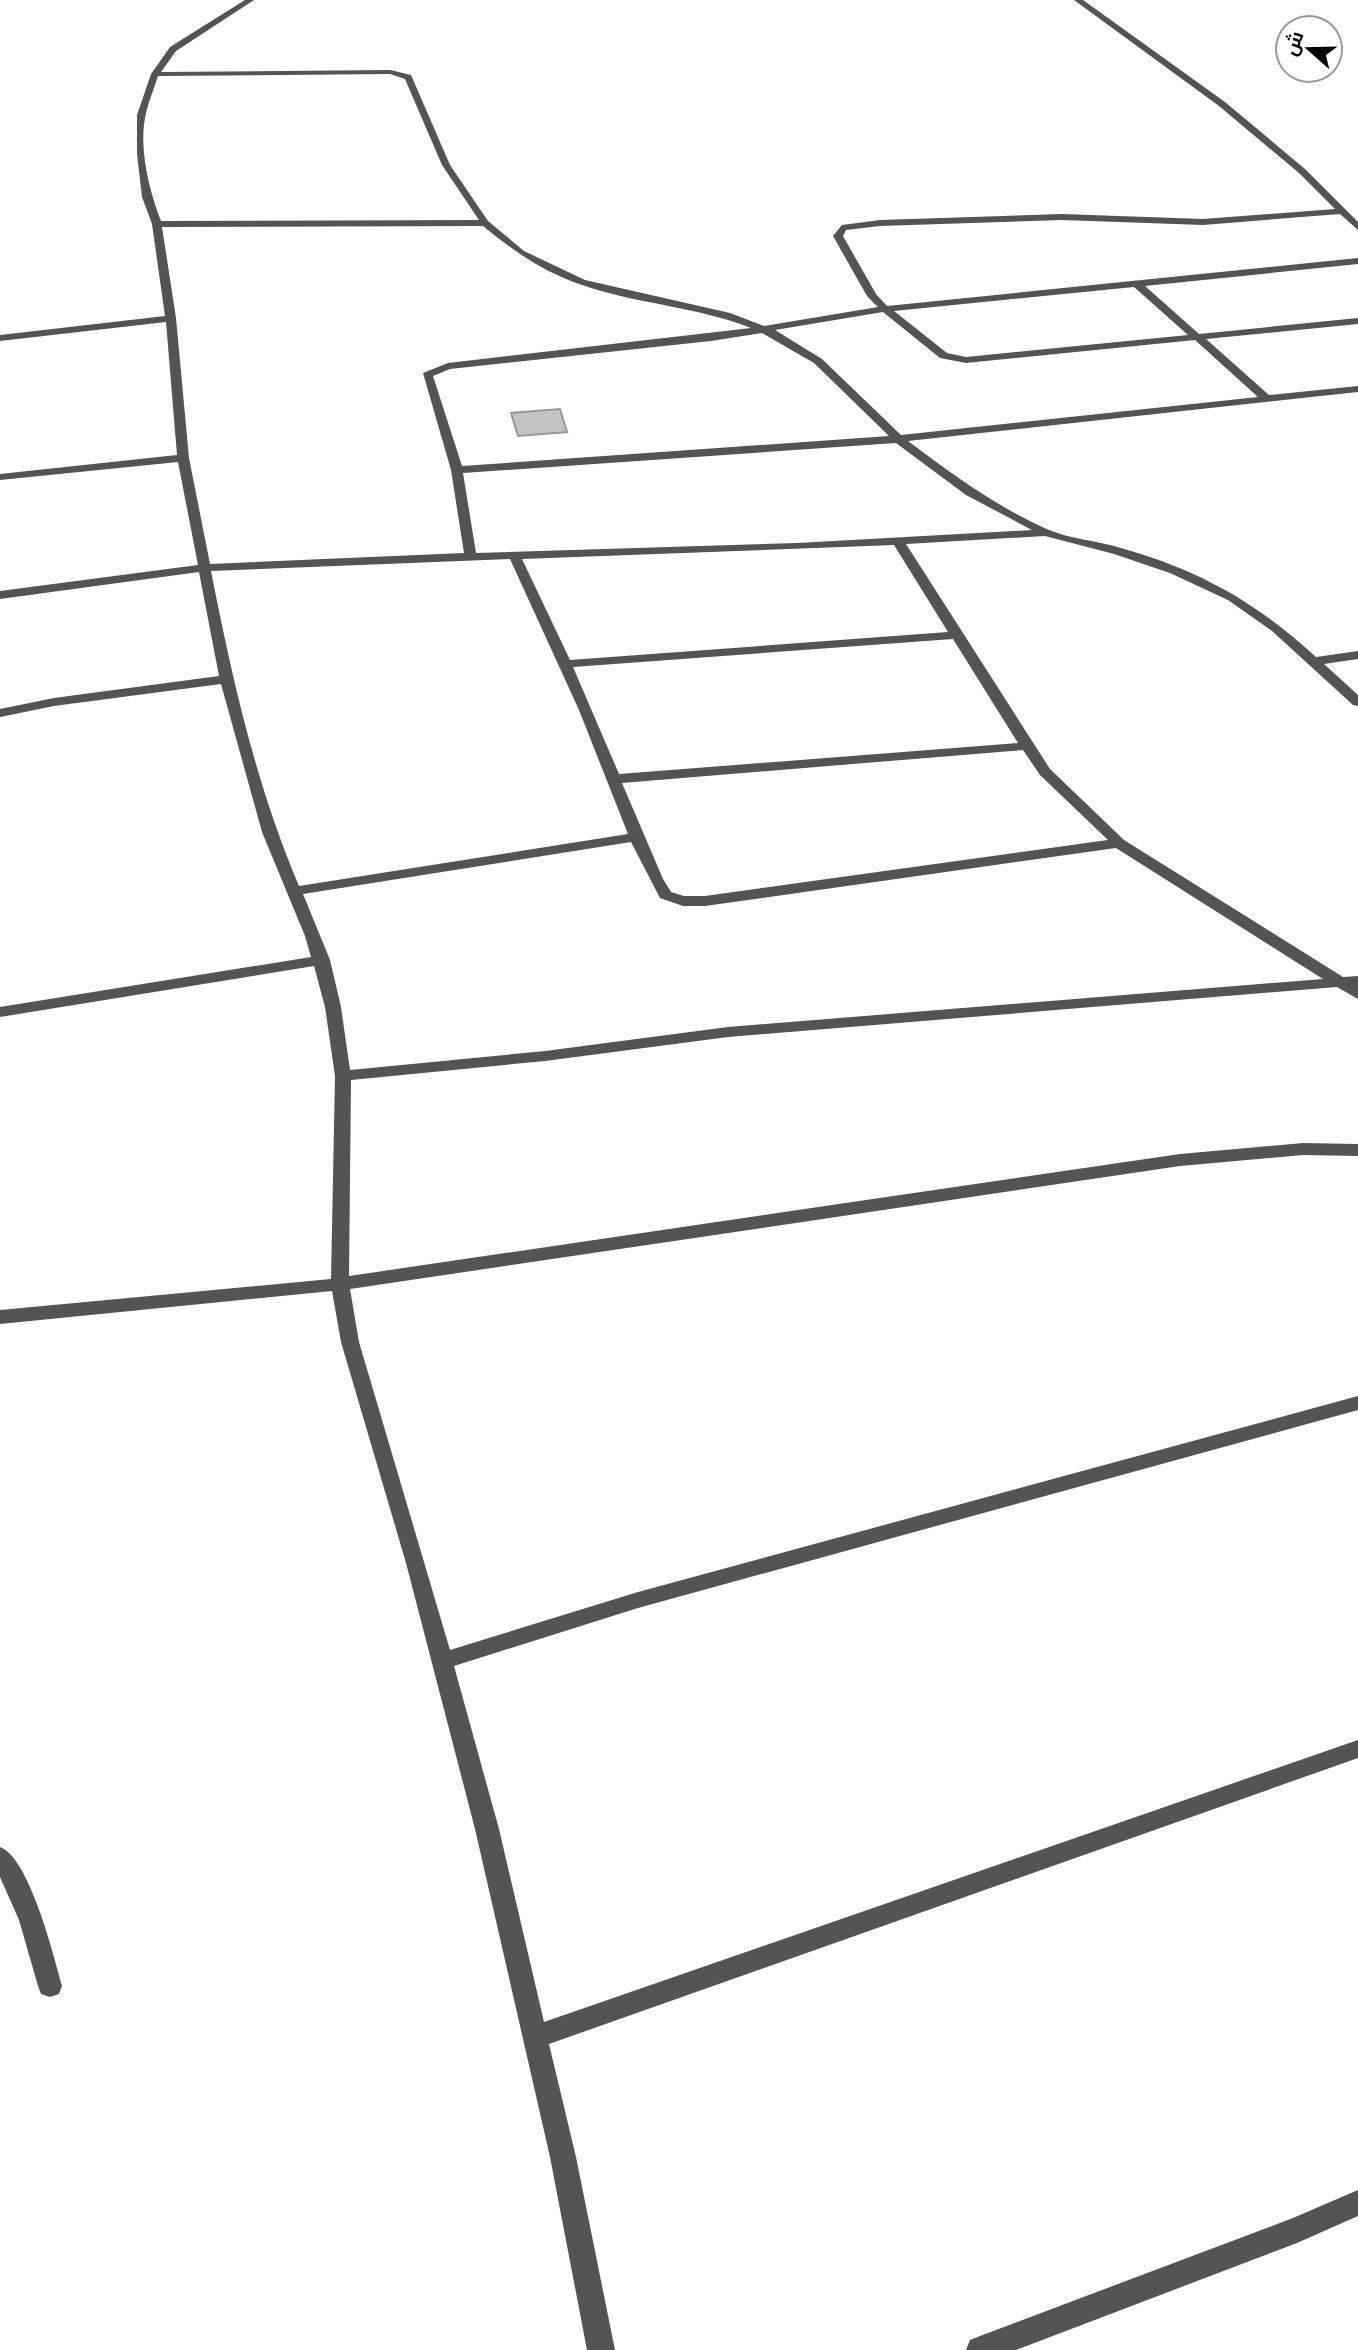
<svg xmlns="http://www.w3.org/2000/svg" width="1358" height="2350" font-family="'Work Sans',Cairo,sans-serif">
<rect width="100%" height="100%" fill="#fff"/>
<path fill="#c4c4c4" stroke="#989898" stroke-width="2" d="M560,409L567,432L518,436L511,413Z"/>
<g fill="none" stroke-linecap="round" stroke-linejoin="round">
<g fill="#545454" fill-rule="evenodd">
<path d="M245,0H254L176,51L161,72L390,70L411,75L450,165L488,221L524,251L585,280L730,313L764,326L878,307L867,296L833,236L842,225L880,220L1062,214L1203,219L1335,209L1299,173L1219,106L1074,0H1083L1225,102L1305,169L1358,222V230L1340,214L1203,225L1062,220L880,226L846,230L843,236L876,294L887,306L1358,258V264L1145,286L1199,334L1358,318V324L1206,339L1269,395L1358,386V392L908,441C953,475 997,507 1049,530C1071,539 1098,541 1121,548C1199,570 1256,602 1316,657L1358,651V659L1324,664L1358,695V706L1353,705L1272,631L1228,600L1170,573L1114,554L1045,536L906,544L1050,769L1124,840L1343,977L1358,976V999L1337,987L728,1037L545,1061L351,1080L349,1276L1180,1154L1303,1143L1358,1144V1156L1303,1155L1180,1166L350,1289L359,1342L450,1650L638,1592L1358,1396V1410L638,1608L454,1666L499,1829L544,2022L1358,1740V1758L549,2044L576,2157L615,2350H587L550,2157L475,1829L406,1563L341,1342L332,1291L0,1324V1310L331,1279L335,1076L325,1007L314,966L0,1017V1007L311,957L305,936L262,832L221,684L54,706L0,717V709L54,698L219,676L199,572L0,599V591L198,565L178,462L0,480V474L177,455L166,322L0,341V335L165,316L152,224L142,197L137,154V115L151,74L170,47ZM390,74L405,79L442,165L479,220L161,221C149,190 138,147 146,113C149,101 154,88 158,76ZM483,226C512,250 542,271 579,284C635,304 695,306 751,328L448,363L423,373L451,470L464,553L210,564L189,458L176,318L162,227ZM1134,287L1188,335L966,357L947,353L894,311ZM883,312L940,358L966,363L1195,340L1258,397L901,435L822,359L775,330ZM762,333L814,363L889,436L462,466L433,376L450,369L711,341ZM896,443L966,495L1032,530L797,543L476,553L463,473ZM894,545L948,632L570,660L522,559ZM510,559L579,710L628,834L299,886C256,785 232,678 211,571ZM953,639L1018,743L619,774L573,667ZM1023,750L1040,775L1108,840L705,896H684L671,892L663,879L622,783ZM631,842L660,898L683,906H705L1116,848L1323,979L728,1027L545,1051L350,1070L341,1007L330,960L303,894Z"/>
<path d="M0,1847C29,1857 54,1956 62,1986L59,1994L50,1997L41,1994L38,1986L19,1920L0,1877Z"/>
<path d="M1358,2190V2216L1297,2243L1016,2350H966L970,2340L980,2336L1293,2218Z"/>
</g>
</g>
<g transform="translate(1309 49) rotate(290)"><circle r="33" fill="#ffffff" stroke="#999999" stroke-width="2"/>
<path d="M0-5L12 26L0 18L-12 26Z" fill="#000000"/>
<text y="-10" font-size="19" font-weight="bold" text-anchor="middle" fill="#000000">ش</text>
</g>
</svg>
